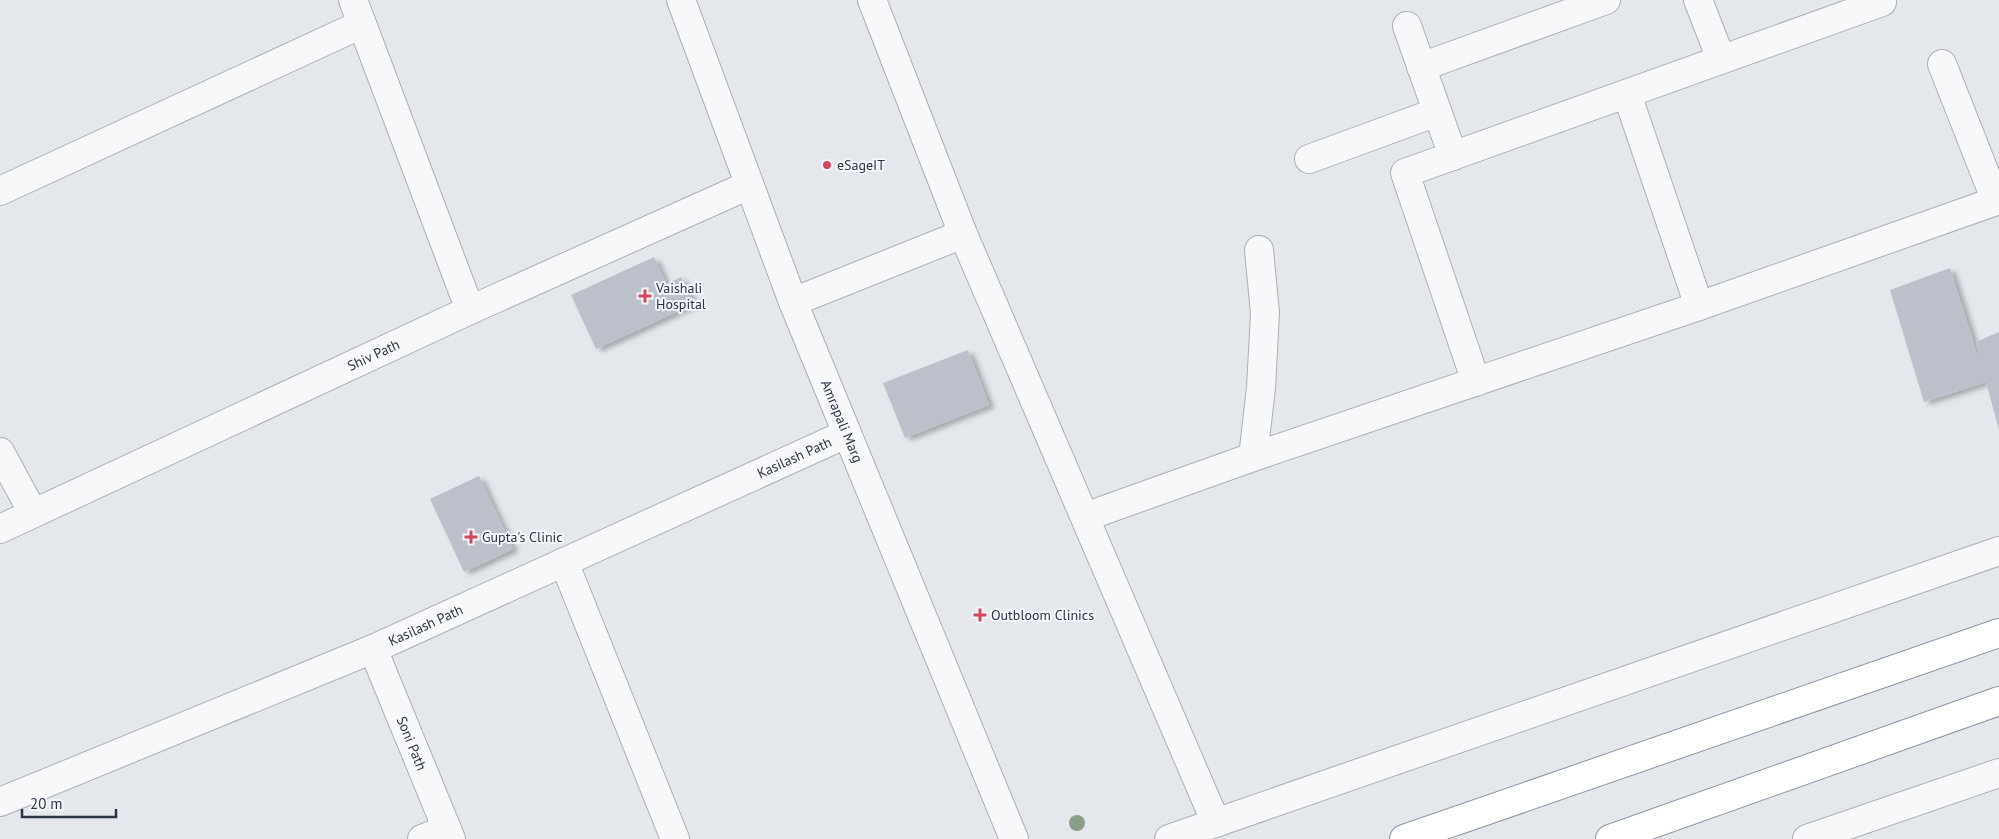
<svg xmlns="http://www.w3.org/2000/svg" width="1999" height="839" font-family="'PT Sans',sans-serif">
<defs>
<filter id="shadow"><feDropShadow dx="5.5" dy="3" stdDeviation="2.5" flood-color="#0004"/></filter>
</defs>
<rect width="100%" height="100%" fill="#e4e7ec"/>
<g fill="#bbc0ca" filter="url(#shadow)">
<path d="M654,257L666,284L681,277L694,304L596,349L571,295Z"/>
<path d="M1950,268L1983,373L1976,342L1999,332V430L1986,382L1924,402L1890,290Z"/>
<path d="M968,350L989,405L905,438L883,383Z"/>
<path d="M479,476L513,549L464,572L430,499Z"/>
</g>
<g fill="none" stroke-linecap="round" stroke-linejoin="round">
<g stroke="#a9aeb7" stroke-width="30">
<g id="minor">
<path d="M353,0L470,310"/>
<path id="s1" d="M681,0L793,302L1014,839"/>
<path d="M872,0L963,234L1216,823"/>
<path d="M1698,0L1721,59"/>
<path d="M1407,26L1453,156"/>
<path d="M1942,64L1996,201"/>
<path d="M1421,67L1606,0"/>
<path d="M1627,94L1699,306"/>
<path d="M1309,159L1437,112"/>
<path d="M0,191L362,24"/>
<path d="M793,302L963,234"/>
<path d="M1476,382L1405,173L1882,2"/>
<path d="M0,452L33,513"/>
<path d="M1253,457L1261,388L1265,313L1259,250"/>
<path d="M1085,517L1253,457L1699,306L1999,200"/>
<path id="s2" d="M0,529L470,310L749,185"/>
<path d="M564,562L675,839"/>
<path id="s3" d="M373,649L451,839"/>
<path id="s4" d="M0,802L373,649L846,434"/>
<path d="M422,839L447,829"/>
<path d="M1169,839L1999,551"/>
<path d="M1807,839L1999,773"/>
</g>
</g>
<g stroke="#8b94a3" stroke-width="30">
<g id="highway">
<path d="M1404,839L1999,633"/>
<path d="M1610,839L1999,701"/>
</g>
</g>
<use href="#minor" stroke="#f7f8fa" stroke-width="28"/>
<use href="#highway" stroke="#fff" stroke-width="28"/>
</g>
<circle fill="#899d89" cx="1077" cy="823" r="8"/>
<g fill="#d1495b" stroke="#f4f6f9" stroke-width="2">
<circle cx="827" cy="165" r="5"/>
<path d="M642.5 288.5h5v5h5v5h-5v5h-5v-5h-5v-5h5z"/>
<path d="M468.5 529.5h5v5h5v5h-5v5h-5v-5h-5v-5h5z"/>
<path d="M977.5 607.5h5v5h5v5h-5v5h-5v-5h-5v-5h5z"/>
</g>
<g text-anchor="middle" stroke-width="4" stroke-linejoin="round" paint-order="stroke">
<g font-size="14" fill="#2b3445" stroke="#f4f6f9" text-anchor="start">
<text x="837" y="170">eSageIT</text>
<text x="656" y="293">Vaishali<tspan x="656" dy="16">Hospital</tspan></text>
<text x="482" y="542">Gupta's Clinic</text>
<text x="991" y="620">Outbloom Clinics</text>
</g>
<g font-size="14" fill="#2b3445" stroke="#f4f6f9">
<text dy="5" stroke="none"><textPath href="#s2" startOffset="412">Shiv Path</textPath></text>
<text dy="5" stroke="none"><textPath href="#s1" startOffset="451">Amrapali Marg</textPath></text>
<text dy="5" stroke="none"><textPath href="#s4" startOffset="866">Kasilash Path</textPath></text>
<text dy="5" stroke="none"><textPath href="#s4" startOffset="461">Kasilash Path</textPath></text>
<text dy="5" stroke="none"><textPath href="#s3" startOffset="102">Soni Path</textPath></text>
</g>
</g>
<path d="M22 809v8h94v-8" fill="none" stroke="#2b3445" stroke-width="2.5"/>
<text x="30" y="809" font-size="15" fill="#2b3445" stroke="#f4f6f9" stroke-width="4" paint-order="stroke">20 m</text>
</svg>
